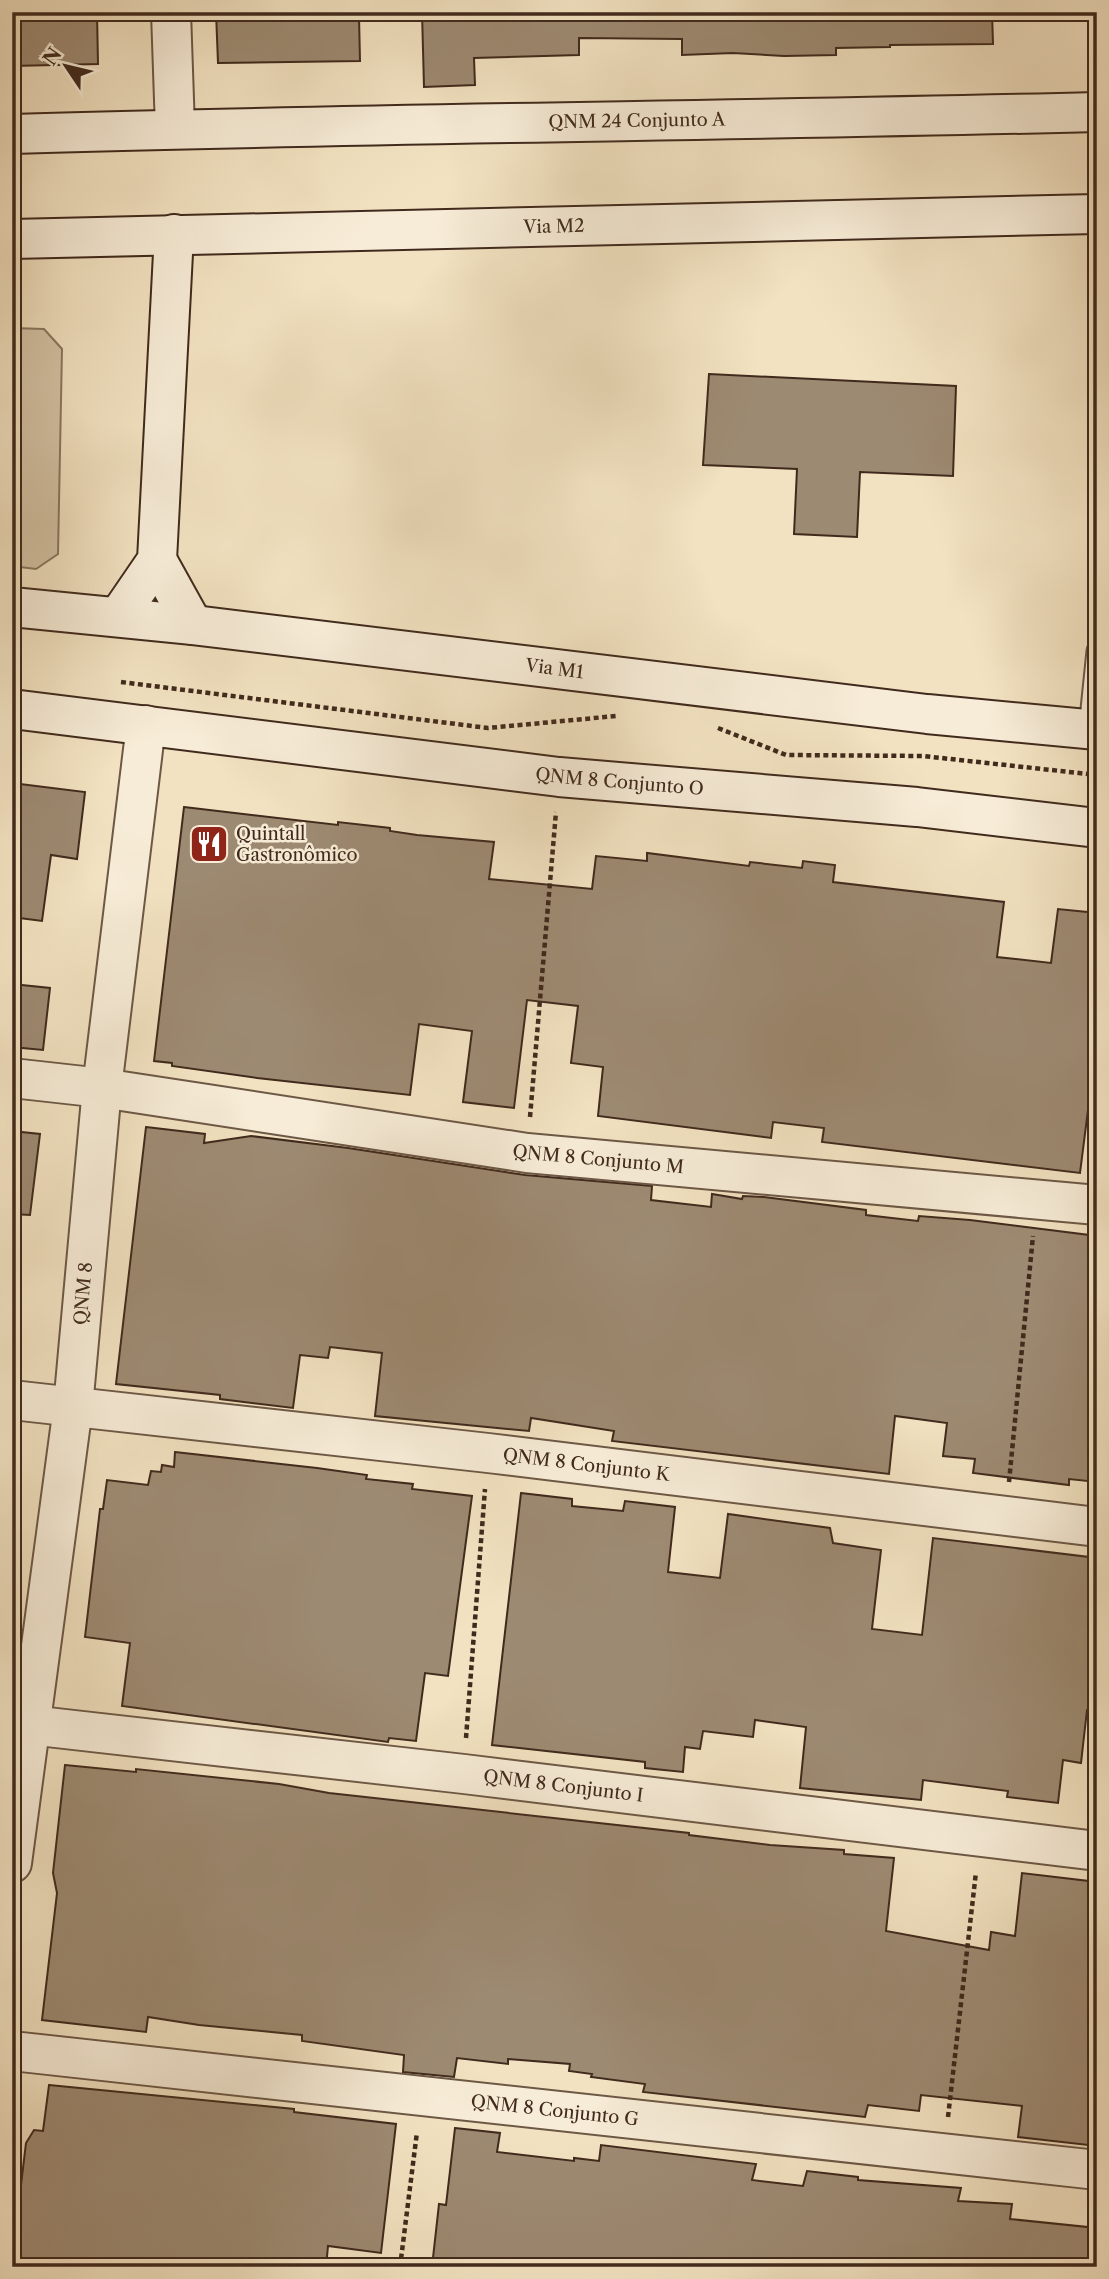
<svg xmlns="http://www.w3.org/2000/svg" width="1109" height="2279" font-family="'Libre Caslon Text',serif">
<rect width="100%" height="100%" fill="#f2e2c1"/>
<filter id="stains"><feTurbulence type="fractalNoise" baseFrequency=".00286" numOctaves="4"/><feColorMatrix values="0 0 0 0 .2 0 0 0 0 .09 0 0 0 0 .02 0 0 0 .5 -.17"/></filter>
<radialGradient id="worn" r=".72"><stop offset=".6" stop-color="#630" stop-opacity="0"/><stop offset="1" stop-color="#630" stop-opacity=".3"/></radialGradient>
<path fill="#d4c3a5" stroke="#8a7661" stroke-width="2" d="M12,328L44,329L62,349L58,554L36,569L12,566Z"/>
<g fill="#9d8a72" stroke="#412a1d" stroke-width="2">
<path d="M12,12H97L98,64L12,66Z"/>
<path d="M216,12H346V16H359L360,61L218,63Z"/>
<path d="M422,12H992L993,44L890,45V47L836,48V55L784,56L733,53L682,55V39L579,38V55L474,58L475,85L424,87Z"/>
<path d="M709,374L956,386L953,476L860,472L857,537L794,534L797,469L703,465Z"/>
<path d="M12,783L85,792L77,859L51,855L42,921L12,917Z"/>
<path d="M184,807L338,825V822L390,828V831L417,835L494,842L489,879L592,889L596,856L647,861V853L749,866L750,862L802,868L803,861L835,865L833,882L1004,902L997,957L1051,963L1058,909L1097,913V1112L1088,1110L1080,1173L822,1142L824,1128L773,1122L771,1138L598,1116L603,1067L571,1063L578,1006L527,1000L514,1108L463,1102L472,1031L419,1024L410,1095L257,1078L172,1066V1063L154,1061Z"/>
<path d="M12,984L50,988L43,1050L12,1047Z"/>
<path d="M146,1127L205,1134L204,1143L251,1136L348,1148L525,1175L652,1186L651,1200L711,1207L712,1194L742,1199L743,1196L764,1197L866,1210V1215L918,1221L919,1216L970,1220L1097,1236V1482L1069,1479V1485L973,1473L975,1459L943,1456L947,1423L895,1416L889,1474L612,1441L614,1431L531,1418L529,1431L375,1416L382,1353L330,1347L328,1358L300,1355L293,1408L220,1399V1395L116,1384Z"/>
<path d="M12,1131L40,1134L30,1215L12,1214Z"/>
<path d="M175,1452L317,1468L367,1475L366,1479L413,1484L412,1489L472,1496L448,1676L425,1673L416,1741L389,1738L388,1742L122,1706L130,1643L85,1637L100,1509H103L107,1480L148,1485L151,1471L161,1472L162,1465L174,1467Z"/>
<path d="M521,1493L572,1499V1506L623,1511L625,1501L675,1507L668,1572L720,1578L728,1514L830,1528L833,1543L881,1550L872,1629L922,1635L933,1538L1097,1558V1711L1087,1710L1081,1763L1063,1760L1058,1803L1007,1797L1008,1791L923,1780L921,1800L800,1788L806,1727L755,1720L753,1737L703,1731L700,1749L685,1747L683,1772L645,1768V1762L492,1745Z"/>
<path d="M65,1765L136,1772V1769L279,1784L329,1793L689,1833V1835L770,1845L844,1850V1854L894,1858L886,1931L989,1950L991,1932L1015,1936L1022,1873L1097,1882V2146L1018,2137L1022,2106L921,2095L919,2111L868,2105L865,2117L643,2092L645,2084L591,2077L592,2074L569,2071L570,2064L508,2059V2064L457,2058L454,2077L403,2072L404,2055L302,2041V2035L199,2025L148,2017L146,2032L42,2020L57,1893L53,1873Z"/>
<path d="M49,2085L294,2109V2112L396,2124L381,2253L328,2246L326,2267H14L21,2210H18L26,2143L34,2130L43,2131Z"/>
<path d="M455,2128L500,2133L497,2152L574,2161V2158L599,2161L601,2145L756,2164L752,2180L803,2186L807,2171L858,2177V2180L961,2188L958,2201L1012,2204L1010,2219L1097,2228V2267H506L433,2258L439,2204L446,2205Z"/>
</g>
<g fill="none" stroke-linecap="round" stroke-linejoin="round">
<g stroke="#6d5846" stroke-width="23">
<path id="service" d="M1089,729L1097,651"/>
</g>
<g stroke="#6d5846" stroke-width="42">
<g id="minor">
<path d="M171,12L175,129"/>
<path id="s1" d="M12,1078L102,1088L527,1153L1097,1205"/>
<path id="s2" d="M12,1400L488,1453L1097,1527"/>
<path id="s3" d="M12,1723L464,1774L1097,1851"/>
<path id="s4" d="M12,1863L73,1407L102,1088L146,725"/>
<path id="s5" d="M12,2051L1097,2170"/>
</g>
</g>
<g stroke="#412a1d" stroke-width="42">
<g id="secondary">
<path id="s6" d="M12,134C374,123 735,121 1097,112"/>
<path id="s7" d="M12,239L1097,214"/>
<path d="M157,560L193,625"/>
<path id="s8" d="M12,607L193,625L927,714L1097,730"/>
<path d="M118,617L157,560L174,234"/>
<path id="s9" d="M12,709L559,777L917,807L1097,828"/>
</g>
</g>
<g stroke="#412a1d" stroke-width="4.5" stroke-dasharray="5 3.5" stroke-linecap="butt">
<path d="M121,682L488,728L616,716"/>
<path d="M718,728L786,755L923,756L1097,775"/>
<path d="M530,1117L556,812"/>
<path d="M1009,1482L1033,1236"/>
<path d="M466,1738L485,1489"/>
<path d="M948,2117L976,1872"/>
<path d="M400,2267L417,2132"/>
</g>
<use href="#service" stroke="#f7ecd7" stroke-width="19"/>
<use href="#minor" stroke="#f7ecd7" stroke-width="38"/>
<use href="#secondary" stroke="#f7ecd7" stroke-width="38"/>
</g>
<defs>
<g id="restaurant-square" transform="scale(2.0125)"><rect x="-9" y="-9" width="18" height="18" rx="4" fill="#8f2418" stroke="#f7ecd7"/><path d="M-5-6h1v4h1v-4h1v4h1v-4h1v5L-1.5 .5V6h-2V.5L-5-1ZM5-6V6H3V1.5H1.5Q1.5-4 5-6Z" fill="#fff"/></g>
</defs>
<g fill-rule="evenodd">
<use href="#restaurant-square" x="209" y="844"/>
</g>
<g text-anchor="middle" stroke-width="5" stroke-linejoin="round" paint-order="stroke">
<g font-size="18" fill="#412a1d" stroke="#f7ecd7">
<text dy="6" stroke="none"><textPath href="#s6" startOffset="625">QNM 24 Conjunto A</textPath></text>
<text dy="6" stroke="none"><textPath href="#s7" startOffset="542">Via M2</textPath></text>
<text dy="6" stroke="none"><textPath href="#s8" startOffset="546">Via M1</textPath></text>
<text dy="6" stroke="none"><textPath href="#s9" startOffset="612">QNM 8 Conjunto O</textPath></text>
<text dy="6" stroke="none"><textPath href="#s1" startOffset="592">QNM 8 Conjunto M</textPath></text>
<text dy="6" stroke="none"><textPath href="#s4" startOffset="574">QNM 8</textPath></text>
<text dy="6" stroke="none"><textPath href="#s2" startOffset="578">QNM 8 Conjunto K</textPath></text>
<text dy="6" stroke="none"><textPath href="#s3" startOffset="555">QNM 8 Conjunto I</textPath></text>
<text dy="6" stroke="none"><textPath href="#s5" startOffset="546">QNM 8 Conjunto G</textPath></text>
</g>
<g font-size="18" fill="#412a1d" stroke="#f7ecd7" text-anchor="start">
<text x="236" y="840">Quintall<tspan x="236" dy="21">Gastronômico</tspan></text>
</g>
</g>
<rect width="1109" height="2279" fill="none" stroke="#f2e2c1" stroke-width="42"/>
<rect x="14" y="14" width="1081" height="2251" fill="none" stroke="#412a1d" stroke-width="3.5"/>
<rect x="21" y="21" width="1067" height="2237" fill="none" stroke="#412a1d" stroke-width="2"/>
<g transform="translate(66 66) rotate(305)" stroke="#f7ecd7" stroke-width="5" paint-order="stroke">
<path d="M0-5L12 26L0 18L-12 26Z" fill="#412a1d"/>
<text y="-10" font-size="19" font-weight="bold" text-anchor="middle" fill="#412a1d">N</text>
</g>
<rect width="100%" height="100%" filter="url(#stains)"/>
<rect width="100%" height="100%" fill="url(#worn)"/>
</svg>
